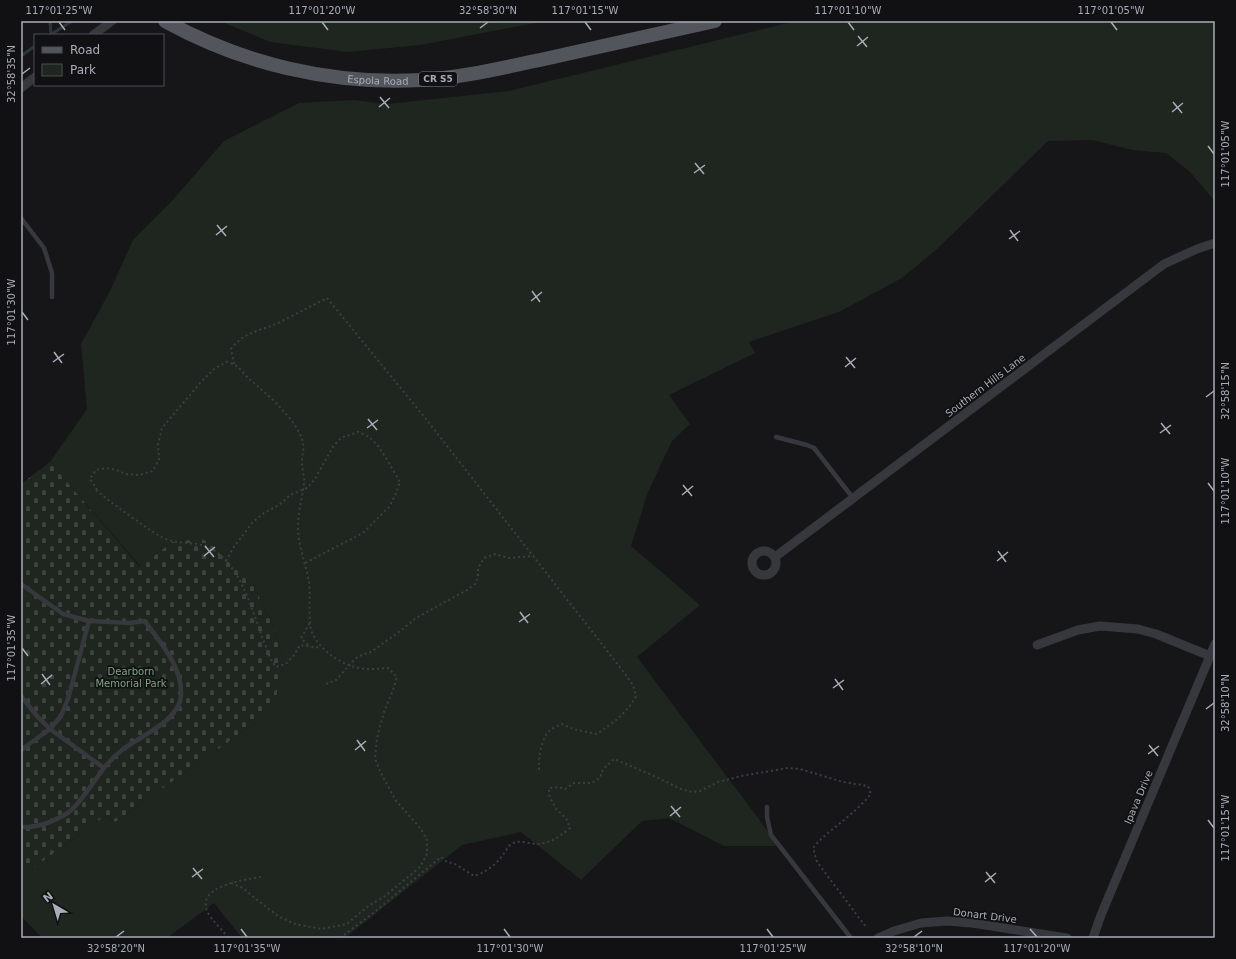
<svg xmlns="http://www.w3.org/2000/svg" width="1236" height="959" font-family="'DejaVu Sans',sans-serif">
<defs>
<pattern id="cemetery-stones" width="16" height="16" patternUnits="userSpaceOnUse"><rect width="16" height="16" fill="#1e261f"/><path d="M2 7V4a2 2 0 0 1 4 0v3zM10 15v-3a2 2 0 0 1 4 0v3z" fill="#3c433d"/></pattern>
</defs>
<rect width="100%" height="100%" fill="#161618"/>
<g fill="#1e261f">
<path d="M220,21H546L420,45L348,52L270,42Z"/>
<path d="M796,21H1215V201L1189,171L1166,153L1133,150L1092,140L1048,141L937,249L902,278L839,312L749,342L755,353L669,395L690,424L672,441L648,492L631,546L700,605L637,657L779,846H724L669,818L642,821L581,880L521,832L462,845L345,938H242L214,903L167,938H42L21,916V877L105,816L115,822L265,716L271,710L282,653L272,623L252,583L172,542L141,567L50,462L87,409L81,344L109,293L133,240L171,202L224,141L299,103L354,100L387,104L509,91Z"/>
</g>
<path fill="url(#cemetery-stones)" d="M50,462L140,567L172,542L201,539L221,546L238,563L252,583L272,623L282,653L276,700L271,710L265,716L115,822L105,816L21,877V484Z"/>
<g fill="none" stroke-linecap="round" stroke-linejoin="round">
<g stroke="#2c353c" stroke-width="3">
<path d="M50,21L51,35"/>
<path d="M50,35L72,21"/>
<path d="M21,56L35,46"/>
</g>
<g stroke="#3d3f44" stroke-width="2" stroke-dasharray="2 3" stroke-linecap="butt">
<path d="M234,364L231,349C246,330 260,332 280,322C296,314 311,306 327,298L426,419L626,675L633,685L636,696C626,714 614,722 597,734L573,729L562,724C558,726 553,728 550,730C540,740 539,757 539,771"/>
<path d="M96,490C108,500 120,509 133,518C145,526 152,533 166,539C179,544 193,542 205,546C211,547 219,554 223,558C244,577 254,616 264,642C268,651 269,659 276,667L286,664L294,655L300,645L321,648"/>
<path d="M97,490L90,479L96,470L106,468L116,470L126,474L139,475L153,471L159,459L158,444L162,428L201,382L215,368L227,362C229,363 233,364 235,365C240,368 244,374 248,378C265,392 295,418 302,439C305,448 302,455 302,463C302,470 305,478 304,484C302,499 298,512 298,527C298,546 306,564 309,583C311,598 308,614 311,629C315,646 338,663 355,667C365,670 377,669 388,668L397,677L393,690L384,712L377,738L375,758L380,771L396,801L421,829L427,840V854L420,867L385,896L367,907L347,924L321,929L295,924L278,916L257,900L243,888L231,883"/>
<path d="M226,561L233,548L252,523L264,513L279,505L290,495L307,488L315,479L334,445L341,438L358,432C361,433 366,435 369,437C381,446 392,469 400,482L395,496L389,507L363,533L305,563"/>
<path d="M308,645L301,638L311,621"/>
<path d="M326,684L336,680L354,660L359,656L371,652L403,629L416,618L467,590L475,584L478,577V568L484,558L495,554L509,558L534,556"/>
<path d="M228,938C222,929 213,922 208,913C194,886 244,880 261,877"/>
<path d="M340,938L372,914L441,857L447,862L455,864L474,876C487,872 495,865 503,855C505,852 508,847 510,845C518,838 531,845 540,844C552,842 561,836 570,828L566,818L556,809L549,795V788L559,787L565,789L574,783H592L600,778L603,769L614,759L652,775L681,789L692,792L700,791L718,782L741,776L788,768L800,769L843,782L868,786L871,794C865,801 858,808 851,814C838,826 824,834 813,848L817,862L866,927"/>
</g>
<g stroke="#37383d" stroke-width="4.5">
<path d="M21,218L44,248L52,273V297"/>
<path d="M776,437L807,445L814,448L853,498"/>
<path d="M21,584L63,614L89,621L130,623L145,621C160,643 183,667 181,696C179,721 140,736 122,750C109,760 100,773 91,786C84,795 78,805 69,812C55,821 38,828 21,827"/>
<path d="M21,696L37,716L50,729L104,768"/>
<path d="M21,750L50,729L61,716L68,699L89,621"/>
<path d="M767,807V817L771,835L851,938"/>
</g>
<g stroke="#37383d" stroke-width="9">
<path d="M93,35L112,21"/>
<path d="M21,88L35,77"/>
<circle cx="764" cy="563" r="12"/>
<path d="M775,557L1164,264L1197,249L1215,243"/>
<path d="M1037,645L1078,630L1100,626L1138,629L1156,634L1210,656"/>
<path d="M878,938L894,931L921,923L947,921L972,923L1067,938"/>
<path d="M1093,938L1101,915L1215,644"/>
</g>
<path stroke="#53555c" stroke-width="14" id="s1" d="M165,21C243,64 331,85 421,80C461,78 501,68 540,60C599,47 657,34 715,21"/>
</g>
<path fill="none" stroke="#a8adb8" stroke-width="1.5" d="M59,22L65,30M322,22L328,30M585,22L591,30M848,22L854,30M1111,22L1117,30M480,28L488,22M858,36L867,47M857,46L868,37M22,74L30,68M380,97L389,108M1173,102L1182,113M379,107L390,98M1172,112L1183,103M1208,146L1214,154M695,163L704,174M694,173L705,165M217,225L226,236M1010,230L1018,241M216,235L227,226M1009,239L1020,231M532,291L540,302M531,301L542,292M22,312L28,320M54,352L62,363M846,357L855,368M53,362L64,354M845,367L856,358M1206,397L1214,391M368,419L377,430M1161,423L1170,434M367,428L378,420M1160,433L1171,425M1208,483L1214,491M683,485L692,496M682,495L693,486M205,546L214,557M998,551L1006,562M204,556L215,547M997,561L1008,552M520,612L528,623M519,622L530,614M22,648L28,656M42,674L50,685M835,679L843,690M41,684L52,675M833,688L844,680M1206,709L1214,703M357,740L365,751M1149,745L1158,756M355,750L366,741M1148,754L1159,746M671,806L680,817M670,816L681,807M1208,820L1214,828M193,868L202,879M986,872L995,883M192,877L203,869M985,882L996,873M241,929L247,937M504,929L510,937M767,929L773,937M1030,929L1037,937M116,937L124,931M914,937L922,931"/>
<g text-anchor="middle" stroke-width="3.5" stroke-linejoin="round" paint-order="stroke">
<rect fill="#111113" stroke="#7b7e86" stroke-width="1" x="419" y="72" width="38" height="14" rx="3"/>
<g font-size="9" font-weight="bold" fill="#a8adb8">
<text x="438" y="82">CR S5</text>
</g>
<g font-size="10" fill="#a8adb8" stroke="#111113">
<text dy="4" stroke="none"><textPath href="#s1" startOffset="223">Espola Road</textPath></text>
<text transform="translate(985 385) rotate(-37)" y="4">Southern Hills Lane</text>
<text transform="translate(1138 797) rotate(-67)" y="4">Ipava Drive</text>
<text transform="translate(985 915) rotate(7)" y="4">Donart Drive</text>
</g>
<g font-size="10" fill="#7fa381" stroke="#111113">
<text x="131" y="675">Dearborn<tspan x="131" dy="12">Memorial Park</tspan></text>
</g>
</g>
<rect width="1236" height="959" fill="none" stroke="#111113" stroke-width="44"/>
<rect x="34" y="34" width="130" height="52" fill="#111113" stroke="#4d4f55"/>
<rect x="42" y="47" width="20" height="6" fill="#53555c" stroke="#4d4f55"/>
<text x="70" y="54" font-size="12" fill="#a8adb8">Road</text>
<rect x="42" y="64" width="20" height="12" fill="#1e261f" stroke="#4d4f55"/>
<text x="70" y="74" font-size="12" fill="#a8adb8">Park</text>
<g transform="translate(54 905) rotate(322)" stroke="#111113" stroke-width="3" paint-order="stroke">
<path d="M0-3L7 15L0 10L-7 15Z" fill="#a8adb8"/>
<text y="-6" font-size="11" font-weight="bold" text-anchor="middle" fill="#a8adb8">N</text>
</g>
<rect x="22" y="22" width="1192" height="915" fill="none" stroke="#a8adb8" stroke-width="1.5"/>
<g font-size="10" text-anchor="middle" fill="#a8adb8">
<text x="59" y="14">117°01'25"W</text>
<text x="322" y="14">117°01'20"W</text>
<text x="488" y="14">32°58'30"N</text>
<text x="585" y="14">117°01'15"W</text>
<text x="848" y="14">117°01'10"W</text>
<text x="1111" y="14">117°01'05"W</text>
<text transform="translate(11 74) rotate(-90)" y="4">32°58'35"N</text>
<text transform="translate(1225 154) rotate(-90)" y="4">117°01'05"W</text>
<text transform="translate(11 312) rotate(-90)" y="4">117°01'30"W</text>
<text transform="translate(1225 391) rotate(-90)" y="4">32°58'15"N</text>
<text transform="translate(1225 491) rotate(-90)" y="4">117°01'10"W</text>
<text transform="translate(11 648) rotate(-90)" y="4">117°01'35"W</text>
<text transform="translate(1225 703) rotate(-90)" y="4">32°58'10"N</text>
<text transform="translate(1225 828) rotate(-90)" y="4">117°01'15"W</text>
<text x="116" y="952">32°58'20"N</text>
<text x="247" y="952">117°01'35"W</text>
<text x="510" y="952">117°01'30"W</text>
<text x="773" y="952">117°01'25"W</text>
<text x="914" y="952">32°58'10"N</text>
<text x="1037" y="952">117°01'20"W</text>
</g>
</svg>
